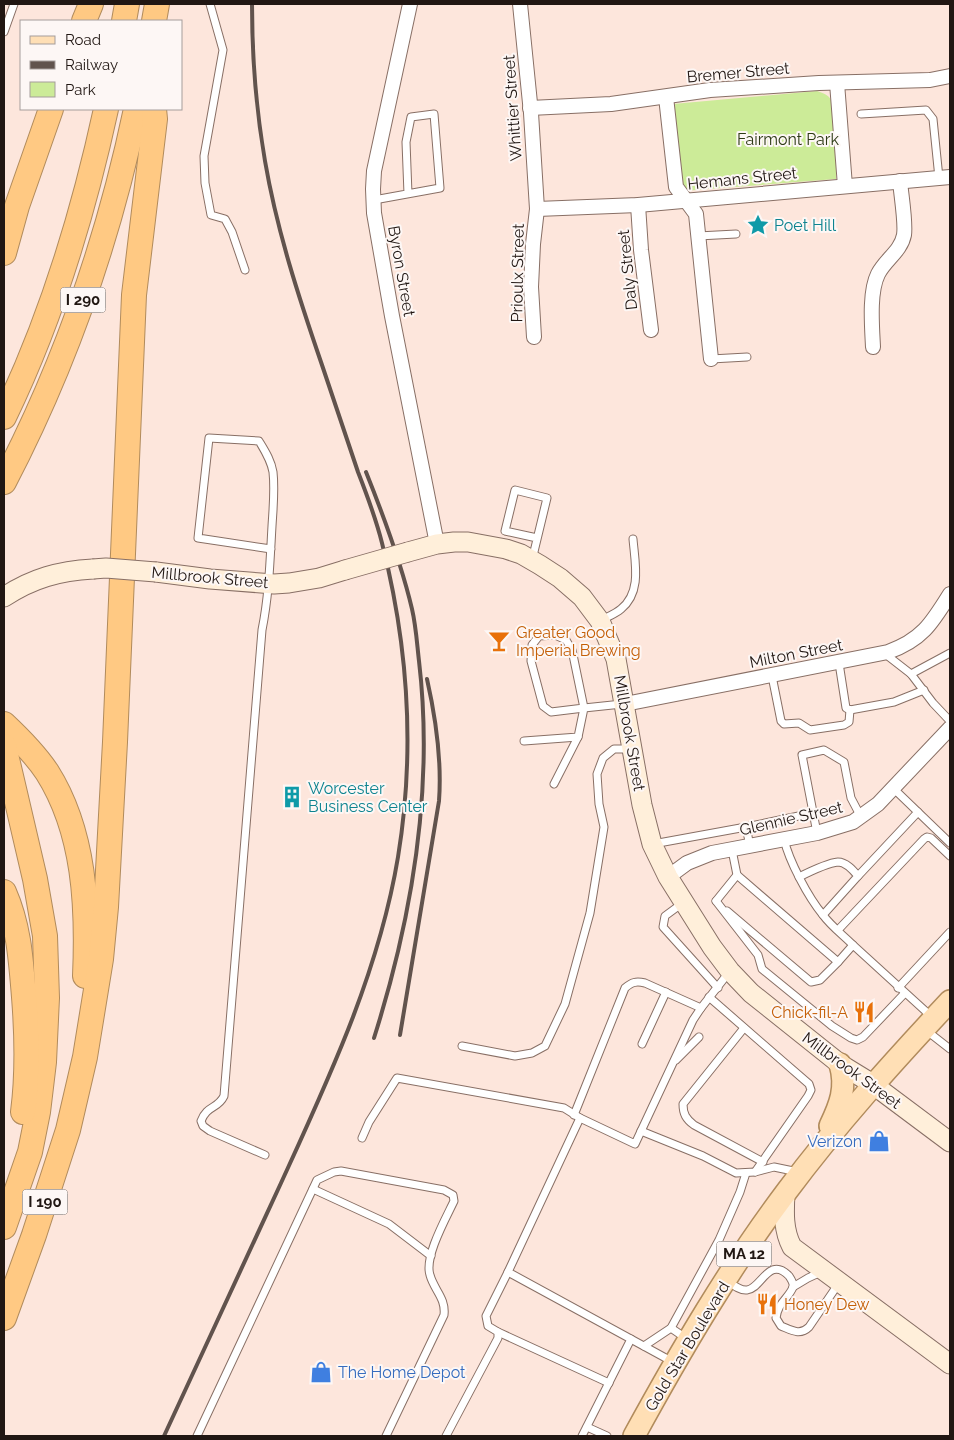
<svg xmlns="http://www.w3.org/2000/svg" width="954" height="1440" font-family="Raleway,sans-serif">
<rect width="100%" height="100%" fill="#fde6dc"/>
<path fill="#cceb98" d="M817,91C825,94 830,95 832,103L837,146L836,179L683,191L673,104Z"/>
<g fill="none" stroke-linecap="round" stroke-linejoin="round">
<g stroke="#886f65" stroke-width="9">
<g id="lane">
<path d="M210,4L223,50L204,156L205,183L211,215L225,219L232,232L245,270"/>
<path d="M4,32L14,4"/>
<path d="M861,114L926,110L933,119L939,178"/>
<path d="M374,200L440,188L434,114L411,117L406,142L408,194"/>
<path d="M698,236L736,234"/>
<path d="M711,359L747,357"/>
<path d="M532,560L547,498L515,490L505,531L537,538"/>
<path d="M600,621C607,617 615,614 621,609C642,592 635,563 633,539"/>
<path d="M555,635L566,640L572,650L584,708L551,712L543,706L531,661L532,645L539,636Z"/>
<path d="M884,653L911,674L933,703L950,721"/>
<path d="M839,663L846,708L850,710L894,702L924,690"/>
<path d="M911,674L950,653"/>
<path d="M772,676L781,721L784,724L799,723L810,730L844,725L849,722L850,710"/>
<path d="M524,741L578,737L584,708L622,704"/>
<path d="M554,784L578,737"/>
<path d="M893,788L950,843"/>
<path d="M817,833L802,755L824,750L844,762L851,798L861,817"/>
<path d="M784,839C789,861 808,897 823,915C831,926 843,935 853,945"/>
<path d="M653,844L746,827"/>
<path d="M750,846L746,827L813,813"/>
<path d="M737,875L838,962L853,945L932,1017"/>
<path d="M858,876L918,812"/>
<path d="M799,877C809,872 827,863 838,862C846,862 853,870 858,876L823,915"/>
<path d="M716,901L758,955L762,969L832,1026L851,1038L857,1040L863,1037L904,994"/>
<path d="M716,901L737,875L732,850"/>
<path d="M684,902L665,916L663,927L718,988"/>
<path d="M727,911L811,982L820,980L838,962"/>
<path d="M838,930L924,839L927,837L931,838L950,856"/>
<path d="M898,988L950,932"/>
<path d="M709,997L809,1084L811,1090L808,1096L755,1172"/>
<path d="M744,1028L683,1104C683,1114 686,1119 694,1125L763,1162"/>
<path d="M927,1031L950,1049"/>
<path d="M642,1044L666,992"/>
<path d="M462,1046L515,1056L532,1053L545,1046L565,1004L590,913L604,827L599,804L597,774L603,758L614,749H632"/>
<path d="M676,1060L699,1037"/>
<path d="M574,1115L625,988C632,982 636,981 645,983L701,1008"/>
<path d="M641,1131L703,1156L736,1173L755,1172L774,1167L798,1172"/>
<path d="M362,1138L369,1122L397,1078L564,1108L580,1118"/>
<path d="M265,1155L210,1131L203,1126L201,1121C207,1105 218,1109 224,1096L262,630C269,595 270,561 272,526C273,509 275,490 273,472C271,460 265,451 259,441L209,438L198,538L271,549"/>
<path d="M313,1189L389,1224L431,1256"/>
<path d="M726,1280C732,1284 740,1291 747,1290C761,1289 769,1255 789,1276C791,1279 794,1283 793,1287C789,1298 778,1302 776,1318L781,1326C791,1330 800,1336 809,1327L839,1283"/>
<path d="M793,1287L808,1278L821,1272"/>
<path d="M671,1328L687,1339"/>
<path d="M498,1332L609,1383"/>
<path d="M644,1346L671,1328L719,1240L740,1192L746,1173"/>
<path d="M673,1362L508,1272L580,1118L635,1144L693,1020L701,1008L730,971"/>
<path d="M587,1427L607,1436"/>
<path d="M197,1436L317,1180L334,1172L341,1171L444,1190L453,1195L454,1201C446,1218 424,1257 430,1275C434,1290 446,1298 444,1315L386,1436"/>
<path d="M446,1436L498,1338V1332L488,1326L486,1316L508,1272"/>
<path d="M582,1436L631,1339"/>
</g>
</g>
<g stroke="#886f65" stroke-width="16">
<g id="street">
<path d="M410,4L374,171L373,189L374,213L392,316L437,544"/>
<path d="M520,4L531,113L537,209L533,244L531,287L534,337"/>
<path d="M837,83L845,186"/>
<path d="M666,97L676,187L696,214L711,359"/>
<path d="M530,108L611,104L710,90L819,83L930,80L950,76"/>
<path d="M638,205L641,250L651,330"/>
<path d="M537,209L638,205L950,177"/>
<path d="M873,347C872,326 869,292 878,274C885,260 901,251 904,235C906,223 901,194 900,181"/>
<path d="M625,704L888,652C922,640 932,623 950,594"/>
<path d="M668,877L687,863L712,853L817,833L853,822L878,804L950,728"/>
</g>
</g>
<g stroke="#886f65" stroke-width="21">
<g id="secondary">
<path d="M408,552L437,544L454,542H468L506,549L521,554L540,565L560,578L582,597L600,621L616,659L642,805L652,844L668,877L712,947L730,971L751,993L840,1064L871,1083L950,1142"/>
<path d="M156,572L210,579L274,584L289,583L319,578L345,570"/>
<path d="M4,597C33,578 59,571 93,569"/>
<path d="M785,1193C784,1212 783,1230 792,1247L950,1364"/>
</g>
</g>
<g stroke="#b18b5c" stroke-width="24">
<g id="primary">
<path d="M830,1126C840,1105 847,1088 840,1064"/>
<path d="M634,1436C680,1352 729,1268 787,1191C837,1124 893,1062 950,1001"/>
</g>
</g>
<g stroke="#b18b5c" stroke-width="26">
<g id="highway">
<path d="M84,21L91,4"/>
<path d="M124,21L127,4"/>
<path d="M154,21L157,4"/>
<path d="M4,253L17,206L51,109"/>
<path d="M4,417C51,320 83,215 106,109"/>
<path d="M4,482C65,365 109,238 136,109"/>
<path d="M4,724C20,739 35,754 47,772C85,832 88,907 85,976"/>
<path d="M4,746L35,879L45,936L47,998L44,1062L38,1112L30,1152L4,1227"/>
<path d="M4,892C19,926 21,960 24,997C27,1035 28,1074 23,1112"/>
<path d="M4,1318L34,1235L68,1130L85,1057L101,959L106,907L115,742L134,295L155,119L154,109"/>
</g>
</g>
<use href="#lane" stroke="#fff" stroke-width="7"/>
<use href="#street" stroke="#fff" stroke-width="14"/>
<use href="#secondary" stroke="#ffefda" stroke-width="19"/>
<use href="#primary" stroke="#ffdfb5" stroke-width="21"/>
<use href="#highway" stroke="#ffc983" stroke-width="24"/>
<g stroke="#61534d" stroke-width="4">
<path d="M366,472C384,517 401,562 412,609C416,626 417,644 419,661C434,788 412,918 374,1038"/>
<path d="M400,1035L439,801C442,760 436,719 427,679"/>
<path d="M164,1436C203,1352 242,1267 281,1183C329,1078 379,972 398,857C415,753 408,645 382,543C376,519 367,495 358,472C346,436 334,400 322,365C299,298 277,231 265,161C256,109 252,57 252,4"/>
</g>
<g stroke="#886f65" stroke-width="21" stroke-linecap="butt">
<g id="secondary-bridge">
<path d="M93,569L106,568L156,572"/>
<path d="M345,570L408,552"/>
</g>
</g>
<use href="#secondary-bridge" stroke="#ffefda" stroke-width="19"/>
</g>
<defs>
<g id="sight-bare" transform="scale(1.725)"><path d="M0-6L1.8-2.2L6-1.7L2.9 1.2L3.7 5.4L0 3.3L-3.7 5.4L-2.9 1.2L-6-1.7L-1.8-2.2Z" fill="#0f9aa8" stroke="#fdf7f5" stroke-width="2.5" paint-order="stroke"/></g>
<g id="bar-bare" transform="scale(1.725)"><path d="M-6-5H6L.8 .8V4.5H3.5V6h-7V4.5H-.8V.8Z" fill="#e8710a" stroke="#fdf7f5" stroke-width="2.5" paint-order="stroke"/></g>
<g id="building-bare" transform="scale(1.725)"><path d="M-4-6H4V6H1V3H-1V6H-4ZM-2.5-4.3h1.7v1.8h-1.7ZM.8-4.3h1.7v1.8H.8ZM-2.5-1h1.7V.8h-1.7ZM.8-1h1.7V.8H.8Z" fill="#0f9aa8" stroke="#fdf7f5" stroke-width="2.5" paint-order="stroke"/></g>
<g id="restaurant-bare" transform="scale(1.725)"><path d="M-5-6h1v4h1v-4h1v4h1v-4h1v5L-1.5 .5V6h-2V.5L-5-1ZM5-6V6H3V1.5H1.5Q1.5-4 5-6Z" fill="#e8710a" stroke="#fdf7f5" stroke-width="2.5" paint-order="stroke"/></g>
<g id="shop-bare" transform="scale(1.725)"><path d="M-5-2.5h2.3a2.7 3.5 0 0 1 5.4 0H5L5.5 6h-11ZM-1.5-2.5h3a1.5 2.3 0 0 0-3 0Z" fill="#3f7fe0" stroke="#fdf7f5" stroke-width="2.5" paint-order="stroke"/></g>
</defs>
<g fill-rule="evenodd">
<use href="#sight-bare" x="758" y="225"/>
<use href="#bar-bare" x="499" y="641"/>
<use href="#building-bare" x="292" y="797"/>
<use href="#restaurant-bare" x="864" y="1012"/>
<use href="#shop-bare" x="879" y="1141"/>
<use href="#restaurant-bare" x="767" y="1304"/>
<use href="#shop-bare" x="321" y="1372"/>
</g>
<g text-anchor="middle" stroke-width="4" stroke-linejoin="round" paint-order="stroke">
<g fill="#fdf7f5" stroke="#635a57" stroke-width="1">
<rect x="60.5" y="287.5" width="45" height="25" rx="4"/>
<rect x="22.5" y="1189.5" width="45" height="25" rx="4"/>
<rect x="716.5" y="1241.5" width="55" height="25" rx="4"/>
</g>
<g font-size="15" font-weight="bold" fill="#211713">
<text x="83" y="305">I 290</text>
<text x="45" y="1207">I 190</text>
<text x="744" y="1259">MA 12</text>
</g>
<g font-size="16" fill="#211713" stroke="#fdf7f5">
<text transform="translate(738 72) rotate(-5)" y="6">Bremer Street</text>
<text transform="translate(512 108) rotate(-94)" y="6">Whittier Street</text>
<text transform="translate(742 178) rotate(-6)" y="6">Hemans Street</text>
<text transform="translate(627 270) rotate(-96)" y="6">Daly Street</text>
<text transform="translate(402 271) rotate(80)" y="6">Byron Street</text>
<text transform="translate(517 273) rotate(-89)" y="6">Prioulx Street</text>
<text transform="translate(210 577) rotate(5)" y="6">Millbrook Street</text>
<text transform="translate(796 653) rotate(-11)" y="6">Milton Street</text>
<text transform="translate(630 733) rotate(80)" y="6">Millbrook Street</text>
<text transform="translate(791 818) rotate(-13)" y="6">Glennie Street</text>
<text transform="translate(852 1070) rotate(36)" y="6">Millbrook Street</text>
<text transform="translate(687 1346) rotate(-59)" y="6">Gold Star Boulevard</text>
</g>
<g font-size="16" fill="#2d3a15" stroke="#fdf7f5">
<text x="788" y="145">Fairmont Park</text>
</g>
<g font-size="16" fill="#0d838f" stroke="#fdf7f5" text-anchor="start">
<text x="774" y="231">Poet Hill</text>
<text x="308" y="794">Worcester<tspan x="308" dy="18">Business Center</tspan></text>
</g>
<g font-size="16" fill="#c56008" stroke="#fdf7f5" text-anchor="start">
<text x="516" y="638">Greater Good<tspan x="516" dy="18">Imperial Brewing</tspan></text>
<text x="848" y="1018" text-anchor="end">Chick-fil-A</text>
<text x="784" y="1310">Honey Dew</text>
</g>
<g font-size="16" fill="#366cbe" stroke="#fdf7f5" text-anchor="end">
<text x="862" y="1147">Verizon</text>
<text x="338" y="1378" text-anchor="start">The Home Depot</text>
</g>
</g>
<rect width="954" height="1440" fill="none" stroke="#211713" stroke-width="10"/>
<rect x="20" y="20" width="162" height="90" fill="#fdf7f5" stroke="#a59d9b"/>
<rect x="30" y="36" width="25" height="8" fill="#ffdfb5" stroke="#a59d9b"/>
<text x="65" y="45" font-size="15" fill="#211713">Road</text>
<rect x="30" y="61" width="25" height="8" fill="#61534d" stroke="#a59d9b"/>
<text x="65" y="70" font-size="15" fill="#211713">Railway</text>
<rect x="30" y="82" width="25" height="15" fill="#cceb98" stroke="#a59d9b"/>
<text x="65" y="95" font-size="15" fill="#211713">Park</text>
</svg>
